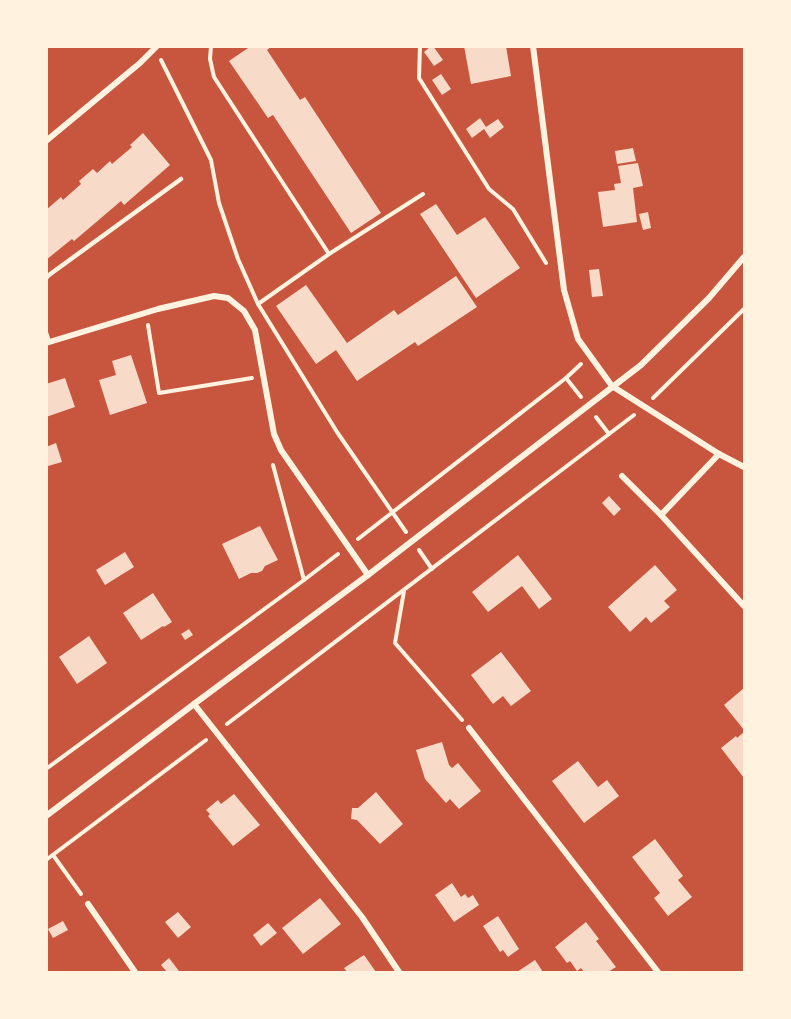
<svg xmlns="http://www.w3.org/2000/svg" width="791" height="1019" font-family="Ubuntu,sans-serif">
<rect width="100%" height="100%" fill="#c8553d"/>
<g fill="#f7dbc8">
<path d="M251,46H272L267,50L300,100L305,97L381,213L351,233L273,115L268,118L229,61Z"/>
<path d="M431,46H433L443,60L434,66L424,52Z"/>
<path d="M464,46H506L511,76L471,84Z"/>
<path d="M441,74L451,89L442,95L432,80Z"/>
<path d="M480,118L486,127L498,119L504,127L490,138L484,129L472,138L466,129Z"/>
<path d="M143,133L170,165L124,205L121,201L74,241L72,239L46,260V210L61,197L63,200L81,184L79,181L93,169L97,173L110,161L112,164L132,147L130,145Z"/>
<path d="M633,148L636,161L617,164L615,151Z"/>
<path d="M638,163L643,186L633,188L637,222L603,227L598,192L615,190L614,184L621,183L618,166Z"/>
<path d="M436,204L457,235L485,217L520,268L476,298L420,214Z"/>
<path d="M648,212L651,228L643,230L639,214Z"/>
<path d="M599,269L603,296L592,297L589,270Z"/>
<path d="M456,276L477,307L418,346L415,342L357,381L336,350L316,364L276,306L306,285L347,343L394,310L398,315Z"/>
<path d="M131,355L147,403L110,415L99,380L116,375L112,361Z"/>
<path d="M65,378L75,407L46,417V384Z"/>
<path d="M56,443L62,462L48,466L46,461V447Z"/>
<path d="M609,496L621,509L614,516L602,503Z"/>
<path d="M260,526L278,560L265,566L262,571L257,573H251L239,579L222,544Z"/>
<path d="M125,552L134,567L105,585L96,570Z"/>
<path d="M518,555L552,599L539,609L522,586L488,612L472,592Z"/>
<path d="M655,565L677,590L664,601L670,607L651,623L646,617L630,632L608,607Z"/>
<path d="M153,593L172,622L164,627L163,626L141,640L123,613Z"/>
<path d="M189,629L193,635L185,640L181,634Z"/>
<path d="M89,636L107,663L77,684L59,657Z"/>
<path d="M501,652L531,691L511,706L503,696L493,704L471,675Z"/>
<path d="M744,688V730L724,705Z"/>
<path d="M744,732V778L721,748L736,736L737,738Z"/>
<path d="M442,742L449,765L452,768L458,763L481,791L459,809L450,799L446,803L425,779L416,750Z"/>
<path d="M578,761L598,787L607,780L619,796L584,823L552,781Z"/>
<path d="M376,792L403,824L380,844L357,820L351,819L352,808H358Z"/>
<path d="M234,794L260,825L233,846L208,816L210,814L206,810L218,800L221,804Z"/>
<path d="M655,839L683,876L678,880L692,897L668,916L654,898L660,893L632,857Z"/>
<path d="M452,883L461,897L465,894L468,898L473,895L479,905L454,922L435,895Z"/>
<path d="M320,898L341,924L303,954L282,928Z"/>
<path d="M178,912L191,927L178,938L165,922Z"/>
<path d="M498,916L519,949L508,957L503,950L500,952L483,926Z"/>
<path d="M63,921L68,930L53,938L48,929Z"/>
<path d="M586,922L599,939L596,941L616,967L608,972H584L581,968L577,971L570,961L567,963L555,947Z"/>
<path d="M268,923L277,933L261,946L253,935Z"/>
<path d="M364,955L376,972H347L344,968Z"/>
<path d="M169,958L179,971L177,972H167L161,965Z"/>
<path d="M535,960L543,972H517Z"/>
</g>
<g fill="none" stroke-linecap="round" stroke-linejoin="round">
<g stroke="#fff3e0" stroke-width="4">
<path d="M211,46L210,59L214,77L329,254L423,194"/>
<path d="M420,46L419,78L489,189L513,209L546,263"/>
<path d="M161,60L211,160L219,203L238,259L258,304L337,432L406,532"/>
<path d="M258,304L329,254"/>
<path d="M148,325L159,393L252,378"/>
<path d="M581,397L566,378L581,364"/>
<path d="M653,398L744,309"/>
<path d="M596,417L609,434L634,415"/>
<path d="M273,465L304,580"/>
<path d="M358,539L566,378"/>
<path d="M419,550L432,569"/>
<path d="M404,591L395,643L462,720"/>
<path d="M227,724L609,434"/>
<path d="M46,769L304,580L338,554"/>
<path d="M53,855L81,894"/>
<path d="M46,860L206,740"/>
</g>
<g stroke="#fff3e0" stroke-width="4.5">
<path d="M46,278L49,275L181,179"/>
<path d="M46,333L49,342"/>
</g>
<g stroke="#fff3e0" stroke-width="6">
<path d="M533,46L564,290L578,339L612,386L719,454L744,467"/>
<path d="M46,141L140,63L157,46"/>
<path d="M46,343L158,309L214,296L228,298L244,311L255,330L274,434L281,450L368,575"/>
<path d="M622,476L661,515L744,606"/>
<path d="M661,515L719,454"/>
<path d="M194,704L362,917L399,972"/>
<path d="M469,728L658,972"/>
<path d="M46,816L194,704L368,575L641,365L709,298L744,257"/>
<path d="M88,904L135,972"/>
</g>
</g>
<rect width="791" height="1019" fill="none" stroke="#fff3e0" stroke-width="96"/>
</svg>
